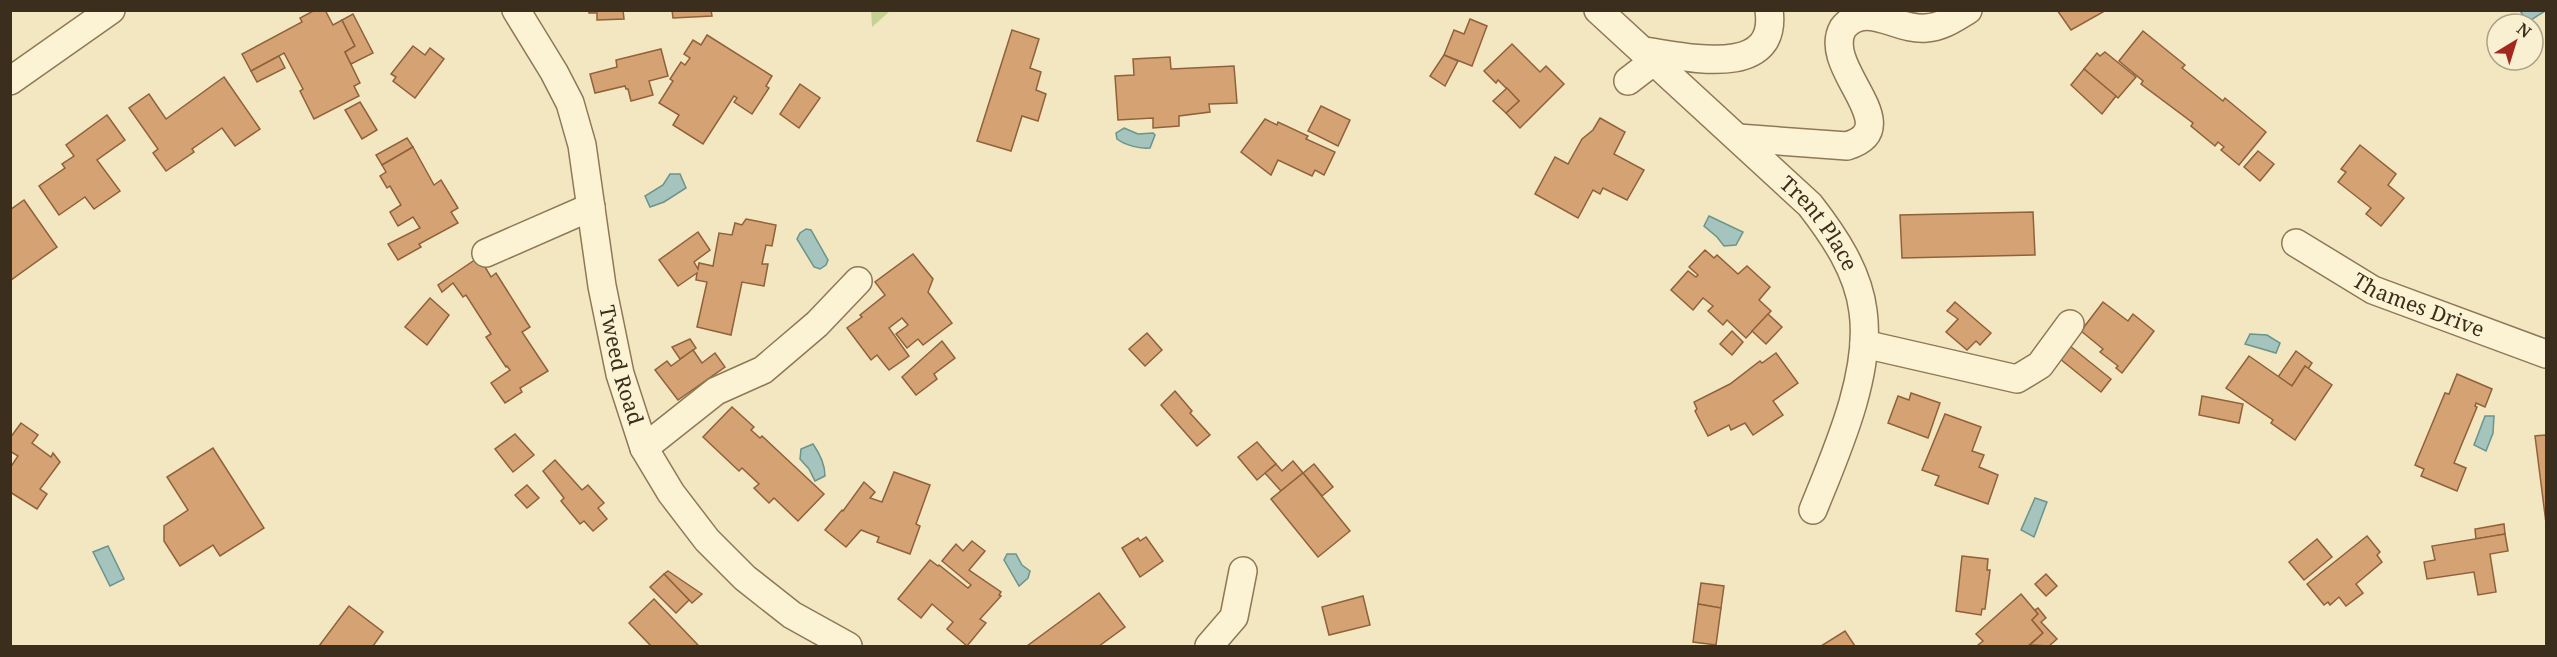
<svg xmlns="http://www.w3.org/2000/svg" width="2557" height="657" font-family="'Noto Serif',serif">
<rect width="100%" height="100%" fill="#f2e7c1"/>
<path fill="#c6d294" d="M871,10H890V11L872,27Z"/>
<g fill="#a4c4bd" stroke="#6a948c" stroke-width="1.5">
<path d="M2520,11H2545L2528,22Z"/>
<path d="M1124,128L1138,134L1153,133L1155,135L1150,148C1139,149 1125,145 1117,139L1116,133Z"/>
<path d="M670,174H680L686,188L664,202L650,207L645,196L663,185Z"/>
<path d="M1709,216L1743,232L1736,245L1724,246L1717,237L1704,226Z"/>
<path d="M806,229L811,230L828,260L826,265L820,269L814,267L797,239L800,233Z"/>
<path d="M2250,334L2267,335L2280,343L2276,353L2245,344Z"/>
<path d="M2485,416H2494L2493,433L2486,451L2474,445Z"/>
<path d="M813,444C820,454 825,464 825,476L815,481L809,469L800,459L801,449Z"/>
<path d="M2035,498L2047,502L2034,537L2021,530Z"/>
<path d="M108,546L124,579L110,586L93,552Z"/>
<path d="M1007,554H1016L1022,565L1030,571L1028,578L1019,586L1004,560Z"/>
</g>
<g fill="#d4a273" stroke="#90613a" stroke-width="1.5">
<path d="M315,10H325L333,25L342,20L355,46L345,52L360,83L354,86L359,96L314,119L300,91L303,89L284,53L251,71L242,54L302,22L300,18Z"/>
<path d="M589,10H623L624,19L597,20V13H589Z"/>
<path d="M672,10H711L712,16L673,18Z"/>
<path d="M2057,10H2102L2103,12L2071,30Z"/>
<path d="M353,14L373,53L351,64L345,52L355,46L342,20Z"/>
<path d="M1470,19L1487,26L1472,66L1444,55L1454,30L1464,34Z"/>
<path d="M1012,30L1039,39L1030,68L1041,72L1036,90L1046,94L1038,121L1022,116L1011,151L977,141Z"/>
<path d="M2143,31L2185,65L2182,68L2223,101L2225,98L2266,132L2239,165L2221,150L2224,147L2218,142L2215,146L2191,126L2193,123L2141,84L2143,81L2119,61Z"/>
<path d="M707,35L772,76L766,86L769,88L752,114L734,102L737,98L734,96L703,144L673,125L679,115L659,103L673,81L670,79L681,62L685,65L690,58L684,54L693,40L701,45Z"/>
<path d="M1512,44L1540,72L1546,66L1564,84L1520,128L1506,113L1519,101L1498,80L1496,83L1484,71Z"/>
<path d="M413,46L425,55L430,48L444,59L415,98L393,81L396,77L391,74Z"/>
<path d="M661,49L668,76L649,81L653,95L631,101L628,89H626L625,86L595,93L590,74L617,67L616,60Z"/>
<path d="M2105,52L2136,77L2118,98L2084,69L2097,53L2100,56Z"/>
<path d="M1444,55L1458,61L1445,86L1430,76Z"/>
<path d="M279,56L285,68L257,82L251,71Z"/>
<path d="M1170,57L1171,69L1234,66L1237,103L1209,104L1210,112L1179,116V126L1153,128V118L1118,120L1115,76L1134,75L1133,59Z"/>
<path d="M2084,69L2116,96L2102,114L2071,85Z"/>
<path d="M224,77L260,129L235,146L222,128L192,149L194,152L166,171L153,153L158,149L129,108L149,94L166,119Z"/>
<path d="M800,84L820,98L799,128L780,114Z"/>
<path d="M1507,88L1519,101L1506,113L1493,101Z"/>
<path d="M360,102L377,130L362,139L345,110Z"/>
<path d="M1321,106L1350,120L1338,146L1308,131Z"/>
<path d="M107,115L125,140L97,160L120,191L94,209L85,197L59,215L39,186L65,168L62,164L74,156L66,145Z"/>
<path d="M1600,118L1625,132L1614,154L1644,170L1627,200L1603,188L1600,194L1593,190L1578,218L1535,194L1555,157L1568,164L1582,139L1593,130Z"/>
<path d="M1265,119L1277,125L1278,122L1308,136L1306,139L1335,152L1324,175L1315,170L1312,176L1278,160L1271,175L1241,152Z"/>
<path d="M407,138L413,147L382,165L376,155Z"/>
<path d="M2360,145L2396,174L2388,185L2404,198L2381,226L2366,214L2371,208L2338,182L2346,172L2341,169Z"/>
<path d="M413,147L434,185L441,180L458,208L451,212L458,223L419,244L421,247L398,260L388,244L420,228L413,217L398,226L390,212L401,205L390,186L387,188L380,176L386,172L382,165Z"/>
<path d="M2258,151L2274,164L2260,181L2244,167Z"/>
<path d="M24,200L57,247L11,280L10,210Z"/>
<path d="M2033,212L2035,255L1902,258L1900,215Z"/>
<path d="M746,219L776,225L772,246L766,245L762,264H768L764,286L742,282L731,335L697,327L707,282L696,280L697,273L678,286L659,260L698,232L710,250L694,262L698,269L699,263L713,266L719,233L732,235L735,223L742,225Z"/>
<path d="M1705,250L1714,258L1717,255L1738,274L1747,266L1770,287L1759,300L1771,311L1746,338L1727,320L1723,325L1708,311L1713,306L1703,298L1693,310L1671,290L1688,271L1696,277L1698,275L1689,267Z"/>
<path d="M913,254L933,279L928,292L952,323L923,345L918,339L907,348L896,334L908,325L902,318L889,328L909,356L889,370L877,355L871,360L847,328L862,317L860,315L885,295L875,282Z"/>
<path d="M479,257L491,277L496,273L530,327L522,332L548,371L520,388L522,392L505,403L491,383L510,370L507,366L506,367L486,337L491,334L466,295L463,297L453,283L442,292L438,285Z"/>
<path d="M430,298L449,315L427,345L405,327Z"/>
<path d="M1955,302L1991,333L1980,345L1976,341L1967,350L1946,332L1958,319L1947,311Z"/>
<path d="M2103,302L2128,321L2133,314L2154,331L2122,373L2116,368L2118,366L2100,352L2103,349L2081,331Z"/>
<path d="M1768,314L1782,327L1766,344L1752,331Z"/>
<path d="M1732,331L1743,342L1732,355L1720,344Z"/>
<path d="M1147,333L1162,350L1145,366L1129,349Z"/>
<path d="M690,339L696,348L680,359L672,347Z"/>
<path d="M942,341L955,358L934,374L937,379L916,395L902,377Z"/>
<path d="M2070,346L2111,379L2101,392L2060,359Z"/>
<path d="M693,350L702,363L715,353L725,367L678,400L655,370L667,361L671,366Z"/>
<path d="M2296,351L2312,363L2308,369L2305,366L2292,386L2278,377Z"/>
<path d="M1776,353L1798,383L1773,401L1783,415L1753,435L1745,423L1731,430L1729,425L1708,436L1695,411L1697,409L1694,402L1730,384L1760,361L1762,363Z"/>
<path d="M2249,356L2292,386L2305,366L2332,385L2295,440L2271,423L2273,420L2226,388Z"/>
<path d="M2457,374L2492,389L2485,407L2476,403L2475,406L2477,407L2454,463L2466,468L2457,491L2421,476L2424,469L2415,465L2445,393L2449,394Z"/>
<path d="M1175,391L1192,411L1190,413L1210,435L1197,446L1161,405Z"/>
<path d="M1911,393L1940,403L1928,438L1888,423L1898,396L1909,400Z"/>
<path d="M2202,396L2243,404L2239,423L2199,415Z"/>
<path d="M732,407L754,427L751,430L760,438L762,436L824,494L798,521L774,498L769,503L754,488L759,484L742,468L739,471L703,437Z"/>
<path d="M1945,414L1981,427L1972,451L1984,455L1979,467L1998,475L1988,504L1935,485L1939,476L1922,470Z"/>
<path d="M21,423L38,435L32,443L51,457L53,453L60,462L40,489L47,494L37,509L10,492V468L18,456L10,451V438Z"/>
<path d="M515,434L534,455L513,472L495,449Z"/>
<path d="M2546,435V523L2535,436Z"/>
<path d="M1257,442L1276,464L1257,480L1238,457Z"/>
<path d="M213,448L264,528L220,556L213,545L180,566L164,541V526L188,510L167,477Z"/>
<path d="M555,460L582,490L588,485L604,503L598,508L607,519L593,531L584,521L580,524L561,501L564,498L543,471Z"/>
<path d="M1293,461L1303,473L1281,491L1265,473L1276,464L1282,471Z"/>
<path d="M1314,464L1333,487L1322,496L1303,473Z"/>
<path d="M894,472L930,485L916,524L920,526L910,554L877,542L879,537L861,530L846,547L825,530L842,510L843,511L864,482L875,492L870,498L882,502Z"/>
<path d="M1303,473L1350,531L1318,557L1271,499Z"/>
<path d="M527,485L539,498L527,508L515,495Z"/>
<path d="M2504,524L2505,534L2476,539L2475,529Z"/>
<path d="M2505,534L2508,551L2490,554L2496,592L2478,595L2474,572L2427,579L2424,562L2435,560L2432,546Z"/>
<path d="M2367,536L2380,552L2377,555L2382,562L2356,584L2363,593L2346,606L2339,597L2330,605L2328,602L2324,605L2307,584Z"/>
<path d="M1146,537L1163,561L1140,577L1122,548L1138,538L1140,541Z"/>
<path d="M2317,539L2332,557L2304,580L2289,562Z"/>
<path d="M972,541L985,551L969,570L1001,592L999,595L1001,596L980,619L986,623L967,646L947,629L953,622L932,604L921,618L898,599L930,560L938,566L939,565L968,588L971,585L942,561L956,544L963,551Z"/>
<path d="M1962,556L1988,559L1987,570H1990L1985,609H1982L1981,615L1956,611Z"/>
<path d="M668,571L702,594L692,603L664,574Z"/>
<path d="M664,574L689,600L676,613L650,587Z"/>
<path d="M2046,574L2057,586L2046,596L2035,584Z"/>
<path d="M1701,583L1724,586L1721,608L1698,604Z"/>
<path d="M1099,593L1125,627L1099,646H1027Z"/>
<path d="M2021,594L2038,614L2032,620L2043,633L2028,646H1979L1978,645L1983,641L1976,634Z"/>
<path d="M1363,596L1370,625L1329,635L1322,607Z"/>
<path d="M654,599L698,645L696,646H651L629,623Z"/>
<path d="M1698,604L1721,608L1716,645L1693,642Z"/>
<path d="M349,606L383,632L373,646H319Z"/>
<path d="M2038,608L2046,618L2041,622L2057,639L2049,646L2030,645L2043,633L2032,620L2038,614L2035,610Z"/>
<path d="M1845,631L1855,646H1821Z"/>
</g>
<g fill="none" stroke-linecap="round" stroke-linejoin="round">
<g stroke="#8e7856" stroke-width="30">
<g id="minor">
<path id="s1" d="M516,10L554,72L570,103L582,145L602,286L620,374L644,448L671,493L707,540L745,578L792,615L848,646"/>
<path id="s2" d="M1598,10L1810,205C1834,236 1858,271 1863,311C1872,374 1836,453 1813,510"/>
<path d="M1644,51C1683,56 1779,81 1769,10"/>
<path d="M10,81L111,10"/>
<path d="M1628,81L1654,61"/>
<path d="M1738,138L1847,146C1909,127 1820,68 1843,28C1865,0 1897,31 1926,28C1942,27 1955,18 1968,10"/>
<path id="s3" d="M2296,243L2373,290L2546,354"/>
<path d="M486,253L591,207"/>
<path d="M1864,344L2017,379L2040,365L2070,324"/>
<path d="M644,448L716,391L763,370L817,324L858,281"/>
<path d="M1209,646L1234,617L1243,571"/>
</g>
</g>
<use href="#minor" stroke="#fcf3d5" stroke-width="27"/>
</g>
<g text-anchor="middle" stroke-width="6" stroke-linejoin="round" paint-order="stroke">
<g font-size="21" fill="#3c2e1c" stroke="#f9f0d2">
<text dy="7" stroke="none"><textPath href="#s2" startOffset="308">Trent Place</textPath></text>
<text dy="7" stroke="none"><textPath href="#s3" startOffset="138">Thames Drive</textPath></text>
<text dy="7" stroke="none"><textPath href="#s1" startOffset="375">Tweed Road</textPath></text>
</g>
</g>
<rect width="2557" height="657" fill="none" stroke="#3c2e1c" stroke-width="24"/>
<g transform="translate(2515 42) rotate(38)"><circle r="28" fill="#f9f0d2" stroke="#ada289" stroke-width="1.5"/>
<path d="M0-4.5L10 22L0 15L-10 22Z" fill="#a32820"/>
<text y="-9" font-size="16" font-weight="bold" text-anchor="middle" fill="#3c2e1c">N</text>
</g>
</svg>
